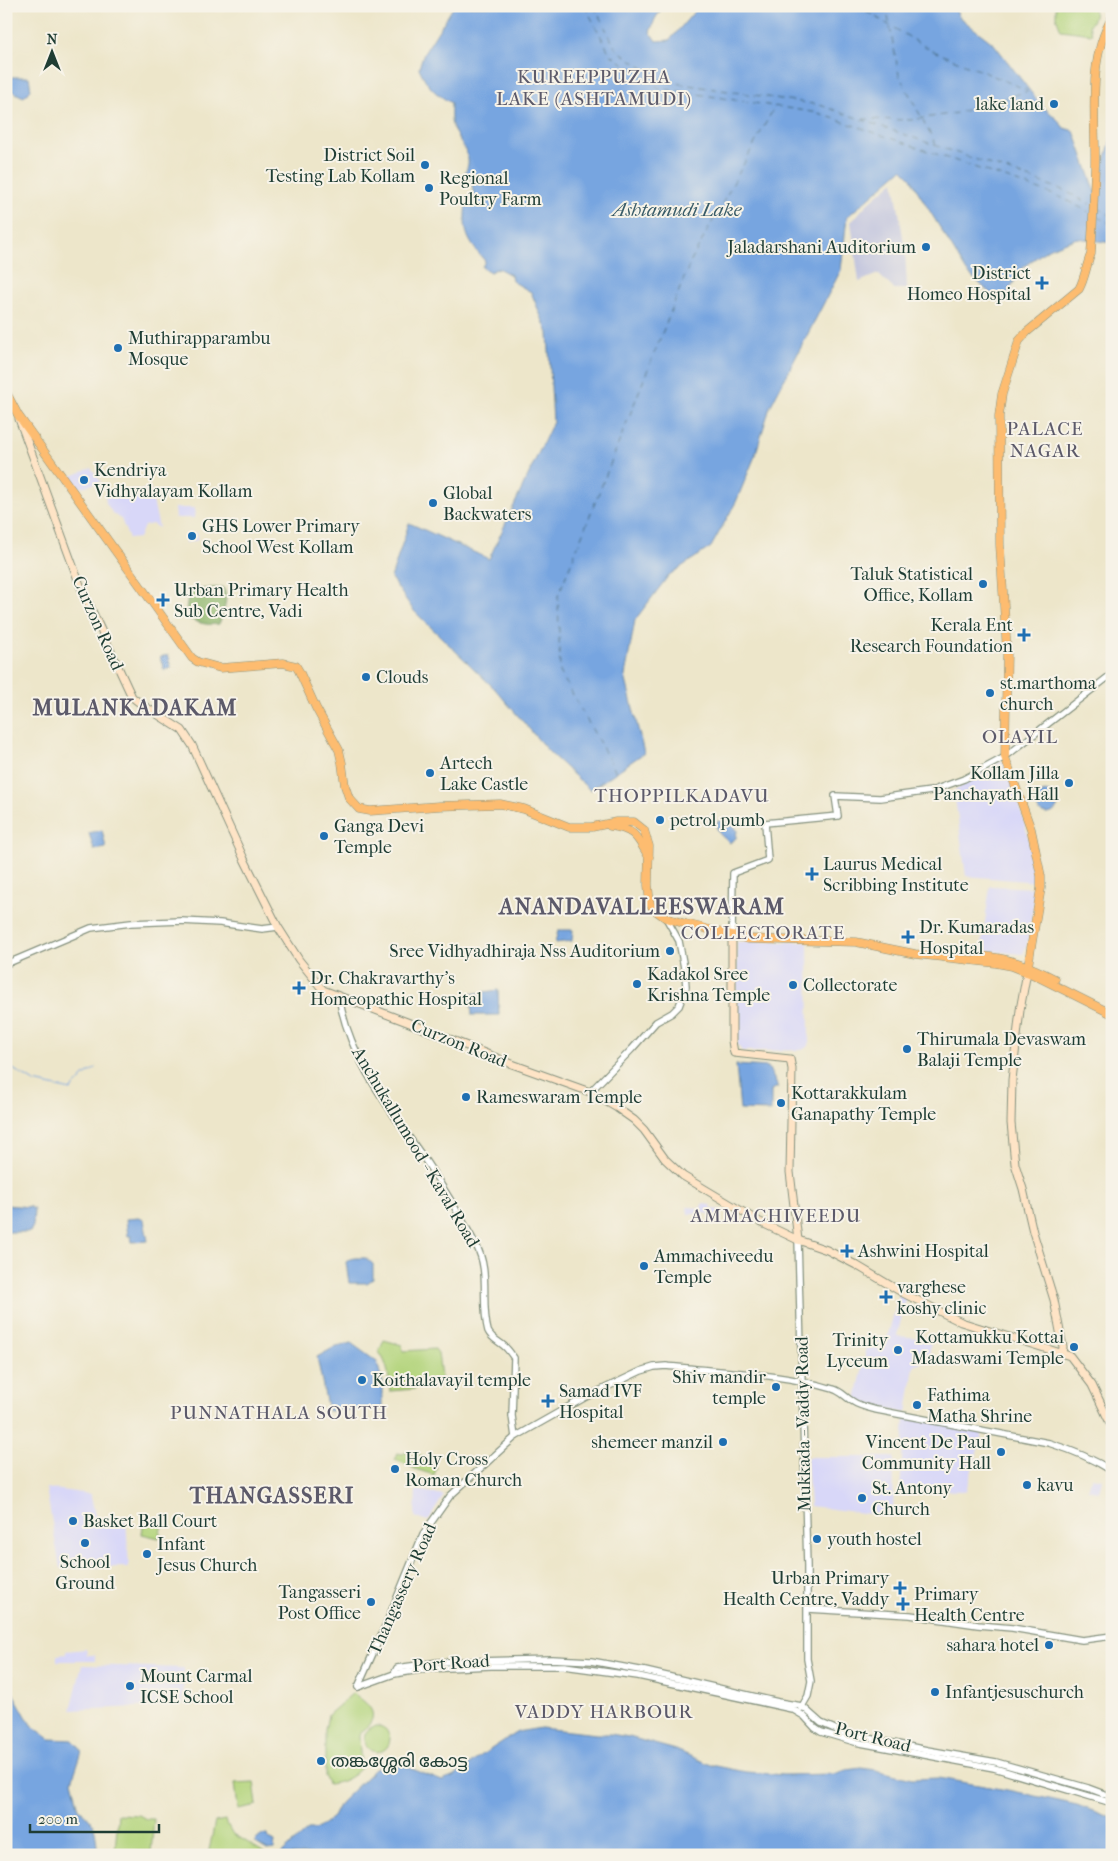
<svg xmlns="http://www.w3.org/2000/svg" width="1118" height="1861" font-family="'IM FELL French Canon','Noto Sans Malayalam',serif">
<rect width="100%" height="100%" fill="#f7f3e8"/>
<filter id="ink" filterUnits="userSpaceOnUse"><feTurbulence type="fractalNoise" baseFrequency=".02" numOctaves="2"/><feDisplacementMap in="SourceGraphic" scale="10" xChannelSelector="R" yChannelSelector="G"/><feConvolveMatrix kernelMatrix="1 2 1 2 8 2 1 2 1" color-interpolation-filters="sRGB"/></filter>
<filter id="wash" filterUnits="userSpaceOnUse"><feTurbulence type="fractalNoise" baseFrequency=".0096" numOctaves="4" result="noise"/><feDisplacementMap in="SourceGraphic" scale="20" xChannelSelector="R" yChannelSelector="G"/><feGaussianBlur stdDeviation="1.12" result="paint"/><feColorMatrix in="noise" values="0 0 0 0 0 0 0 0 0 0 0 0 0 0 0 0 0 1.4 0 .05"/><feComposite in="paint" operator="in"/></filter>
<g filter="url(#wash)">
<rect width="100%" height="100%" fill="#ede6ca"/>
<g fill="#d8d7f8">
<path d="M91,468L101,482L74,489L67,478Z"/>
<path d="M150,487L159,528L152,524L144,526L139,538L129,539L121,519L113,514L106,503L105,495L133,489L139,491Z"/>
<path d="M174,508H195L194,518H175Z"/>
<path d="M186,533H197L198,540L186,543Z"/>
<path d="M1002,760L1019,803L1037,872V882L966,876L954,791Z"/>
<path d="M990,886L1036,888L1027,945L1023,954L981,950Z"/>
<path d="M737,942H808L809,1046L802,1050L742,1051L737,1044Z"/>
<path d="M702,1204L711,1205V1209L722,1210L718,1217L706,1213L688,1214L687,1207L701,1208Z"/>
<path d="M900,1292L907,1295L897,1336L931,1339L929,1360L914,1366L907,1413L879,1408L856,1400L869,1336L887,1338Z"/>
<path d="M905,1417L983,1432L966,1491L900,1490Z"/>
<path d="M807,1457H894L893,1517L810,1506Z"/>
<path d="M1092,1477L1102,1479L1099,1492L1088,1489Z"/>
<path d="M46,1488L90,1494L97,1520L126,1519L129,1567L60,1568Z"/>
<path d="M416,1490L444,1495L428,1521L415,1517Z"/>
<path d="M86,1649L87,1655H95V1661H57V1655L66,1654V1651Z"/>
<path d="M82,1665L184,1668L183,1705L71,1710Z"/>
</g>
<path fill="#bfc2dd" d="M894,181L905,250L907,289H894L878,274L859,282L851,222L868,203Z"/>
<g fill="#b3d47c" stroke="#698858">
<path d="M1056,6H1094C1095,14 1095,19 1089,25L1092,34L1061,30L1056,17Z"/>
<path d="M384,1340L402,1345L403,1351L435,1349L438,1353L441,1377L435,1382L415,1384V1389L390,1391C389,1377 388,1364 379,1352Z"/>
<path d="M405,1452L415,1457L421,1455L437,1467L434,1475L415,1469L395,1459L397,1453L403,1454Z"/>
<path d="M144,1520L162,1524L159,1538L142,1534Z"/>
<path d="M353,1693C362,1700 379,1710 370,1723C366,1729 361,1729 359,1736L361,1768C352,1778 341,1783 328,1784L325,1777V1730L328,1715Z"/>
<circle cx="377" cy="1739" r="13"/>
<path d="M254,1782L257,1805L238,1809L235,1783Z"/>
<path d="M118,1814L139,1815L146,1819H154L151,1852L115,1851Z"/>
<path d="M225,1820L232,1833L268,1855H208L215,1822Z"/>
</g>
<path fill="#8eb66c" stroke="#567a50" d="M223,587C229,600 224,611 219,624C206,626 196,622 185,617L189,590Z"/>
<g fill="#77a5e0" stroke="#4b718a">
<path d="M454,6H663L655,19L650,32L656,41L670,40L699,6H954L959,17L994,44L1040,104L1057,119L1064,128L1074,131L1096,193L1112,136V243L1077,238L1048,249L1023,267L1001,303L967,272L917,190L911,178L902,169L847,217L841,270L770,407L755,456L736,502L711,547L669,575L635,620L625,676L644,753L590,790L549,752L495,689L414,611L391,578L409,523L489,559L553,422L548,333L531,292L512,281L511,275L498,268L490,272L482,267L485,261C466,239 463,232 466,202L474,196L471,179L465,173C475,154 459,145 453,128C450,121 451,111 451,103C433,92 428,87 419,68L423,55Z"/>
<path d="M6,77H29L31,90L24,97C17,95 13,90 6,87Z"/>
<path d="M168,655L171,668L164,670L160,657Z"/>
<circle cx="1047" cy="803" r="11"/>
<path d="M718,821C726,821 732,823 737,830L736,838L730,843C722,836 714,832 718,821Z"/>
<path d="M102,830L106,848L94,850L89,833Z"/>
<path d="M558,930H573L572,941L555,943Z"/>
<path d="M498,990L499,1015H472L470,994Z"/>
<path d="M736,1065L768,1067L778,1087L771,1090V1111L740,1110Z"/>
<path d="M6,1205L30,1207L34,1209L33,1226L30,1232H6Z"/>
<path d="M139,1218L144,1220L148,1241L132,1242L131,1236H128L126,1219Z"/>
<path d="M356,1258H366L373,1264V1279L367,1283H349L346,1262L350,1259Z"/>
<path d="M351,1343L377,1362L382,1381V1408L328,1411L317,1357L333,1348Z"/>
<path d="M6,1681L31,1725L50,1739L73,1740L82,1751L72,1781L79,1809C98,1822 95,1834 98,1855H6Z"/>
<path d="M541,1728L597,1734H610L629,1737L676,1750L711,1765L746,1772L783,1775L834,1774L846,1770L861,1768L876,1770L912,1779L938,1778L1013,1791L1077,1805L1112,1818V1855H280L308,1830H316L333,1817L340,1803L375,1769L389,1765L405,1766L442,1781L455,1776L482,1755L517,1732Z"/>
<path d="M262,1835H268L269,1839L275,1842L274,1849L267,1850L254,1842Z"/>
</g>
<g fill="none" stroke-linecap="round" stroke-linejoin="round">
<path stroke="#77a5e0" stroke-width="1" d="M13,1069L34,1082L71,1090L84,1076L96,1068"/>
<g stroke="#395c68" stroke-width="1" stroke-dasharray="6 5" stroke-linecap="butt">
<path d="M585,6L610,54L659,88L818,113L1060,197L1089,212"/>
<path d="M594,6L616,49L662,81L820,105L1063,190L1090,204"/>
<path d="M857,6L931,50L1027,90"/>
<path d="M886,6L899,75L936,145"/>
<path d="M863,119L911,120L957,113L1028,91"/>
<path d="M1098,208L1112,216"/>
<path d="M1097,217L1112,224"/>
<path d="M616,772L560,672L558,596L690,263L775,106"/>
</g>
</g>
</g>
<g filter="url(#ink)">
<g fill="none" stroke-linecap="round" stroke-linejoin="round">
<g stroke="#86927f" stroke-width="8">
<g id="tertiary">
<path d="M732,935L733,873L768,860L765,823L838,816L835,796L880,798L931,791L964,779L1005,757L1112,674"/>
<path d="M6,964L91,928L131,923L181,921L220,923L262,929L278,927"/>
<path d="M339,997C349,1058 389,1108 423,1157C442,1185 460,1215 476,1245C491,1272 480,1302 488,1331C491,1338 498,1341 504,1346C508,1349 511,1354 514,1358L512,1416L515,1437"/>
<path d="M590,1092L632,1049L656,1022L672,1013L679,1006L686,987L685,973L679,941L666,918"/>
<path d="M798,1240L807,1566V1659L811,1681L808,1696L801,1708"/>
<path d="M808,1609L910,1615L978,1625L1012,1628L1082,1640L1112,1636"/>
<path d="M394,1674L397,1668L439,1662L552,1659L591,1661L645,1671L778,1702L802,1706L821,1723L844,1733L927,1750L996,1762L1088,1788L1112,1797"/>
<path d="M358,1687L387,1622L423,1534L450,1496L515,1437L584,1398L641,1371L654,1367L666,1366C719,1372 782,1373 833,1389C841,1391 845,1397 852,1401C859,1406 869,1408 877,1410L1049,1443C1072,1450 1092,1458 1112,1471"/>
<path d="M358,1687L394,1674L426,1669L491,1666H564L638,1676L792,1709L804,1716L815,1728L821,1732L855,1742L994,1768L1112,1803"/>
</g>
</g>
<g stroke="#86927f" stroke-width="9">
<g id="secondary">
<path d="M19,419L80,585L132,697L141,704L182,730L192,745L244,859L278,927L299,960L323,990L407,1022L512,1064L590,1092L617,1108L634,1120L644,1130L665,1159L683,1176L760,1222L798,1240L827,1250L856,1265L903,1293L961,1322L1070,1356L1092,1385L1112,1427"/>
<path d="M732,935V1041L734,1053L790,1059L792,1069L790,1172L798,1240"/>
<path d="M1027,972L1020,1010L1012,1080L1011,1123L1015,1164L1023,1189L1033,1232L1054,1300L1063,1347L1062,1353"/>
</g>
</g>
<g stroke="#86927f" stroke-width="9">
<g id="primary">
<path d="M6,392L18,415L192,658L198,662L220,668L283,663L296,666L299,671L316,708L339,750L342,763L345,786L349,798L359,809L370,811L439,806L500,804L524,809L569,827H592L616,822H634L644,830L649,846L648,885L650,904L655,910L666,918L686,924L748,939L856,942L915,954L996,963L1012,966L1032,974L1112,1014"/>
<path d="M610,826C635,829 637,837 649,857"/>
<path d="M979,956C1007,957 1030,966 1055,979"/>
<path d="M1027,972L1041,888V876L1031,829L1005,757L1007,652L1000,545L999,416L1002,394L1019,341L1027,332L1079,289C1085,278 1086,266 1091,254C1093,224 1094,195 1095,165C1096,119 1087,59 1112,18"/>
</g>
</g>
<use href="#tertiary" stroke="#fff" stroke-width="5.5"/>
<use href="#secondary" stroke="#fee4c6" stroke-width="7"/>
<use href="#primary" stroke="#fdbc70" stroke-width="8"/>
</g>
</g>
<g fill="#1f6fb2" stroke="#f7f3e8" stroke-width="2">
<circle cx="1054" cy="104" r="5"/>
<circle cx="425" cy="165" r="5"/>
<circle cx="429" cy="188" r="5"/>
<circle cx="926" cy="247" r="5"/>
<path d="M1039.5 275.5h5v5h5v5h-5v5h-5v-5h-5v-5h5z"/>
<circle cx="118" cy="348" r="5"/>
<circle cx="84" cy="480" r="5"/>
<circle cx="433" cy="503" r="5"/>
<circle cx="192" cy="536" r="5"/>
<circle cx="983" cy="584" r="5"/>
<path d="M160.5 592.5h5v5h5v5h-5v5h-5v-5h-5v-5h5z"/>
<path d="M1021.5 627.5h5v5h5v5h-5v5h-5v-5h-5v-5h5z"/>
<circle cx="366" cy="677" r="5"/>
<circle cx="990" cy="693" r="5"/>
<circle cx="430" cy="773" r="5"/>
<circle cx="1069" cy="783" r="5"/>
<circle cx="660" cy="820" r="5"/>
<circle cx="324" cy="836" r="5"/>
<path d="M809.5 866.5h5v5h5v5h-5v5h-5v-5h-5v-5h5z"/>
<path d="M905.5 929.5h5v5h5v5h-5v5h-5v-5h-5v-5h5z"/>
<circle cx="670" cy="951" r="5"/>
<circle cx="637" cy="984" r="5"/>
<circle cx="793" cy="985" r="5"/>
<path d="M296.5 980.5h5v5h5v5h-5v5h-5v-5h-5v-5h5z"/>
<circle cx="907" cy="1049" r="5"/>
<circle cx="466" cy="1097" r="5"/>
<circle cx="781" cy="1103" r="5"/>
<path d="M844.5 1243.5h5v5h5v5h-5v5h-5v-5h-5v-5h5z"/>
<circle cx="644" cy="1266" r="5"/>
<path d="M883.5 1289.5h5v5h5v5h-5v5h-5v-5h-5v-5h5z"/>
<circle cx="1074" cy="1347" r="5"/>
<circle cx="898" cy="1350" r="5"/>
<circle cx="362" cy="1380" r="5"/>
<circle cx="776" cy="1387" r="5"/>
<path d="M545.5 1393.5h5v5h5v5h-5v5h-5v-5h-5v-5h5z"/>
<circle cx="917" cy="1405" r="5"/>
<circle cx="723" cy="1442" r="5"/>
<circle cx="1001" cy="1452" r="5"/>
<circle cx="395" cy="1469" r="5"/>
<circle cx="1027" cy="1485" r="5"/>
<circle cx="862" cy="1498" r="5"/>
<circle cx="73" cy="1521" r="5"/>
<circle cx="817" cy="1539" r="5"/>
<circle cx="85" cy="1543" r="5"/>
<circle cx="147" cy="1554" r="5"/>
<path d="M897.5 1580.5h5v5h5v5h-5v5h-5v-5h-5v-5h5z"/>
<circle cx="371" cy="1602" r="5"/>
<path d="M900.5 1596.5h5v5h5v5h-5v5h-5v-5h-5v-5h5z"/>
<circle cx="1049" cy="1645" r="5"/>
<circle cx="130" cy="1686" r="5"/>
<circle cx="935" cy="1692" r="5"/>
<circle cx="321" cy="1761" r="5"/>
</g>
<g text-anchor="middle" stroke-width="4" stroke-linejoin="round" paint-order="stroke">
<g font-size="18" fill="#1f3d34" stroke="#f7f3e8" text-anchor="start">
<text x="1044" y="110" text-anchor="end">lake land</text>
<text x="415" y="161" text-anchor="end">District Soil<tspan x="415" dy="21">Testing Lab Kollam</tspan></text>
<text x="439" y="184">Regional<tspan x="439" dy="21">Poultry Farm</tspan></text>
<text x="916" y="253" text-anchor="end">Jaladarshani Auditorium</text>
<text x="1031" y="279" text-anchor="end">District<tspan x="1031" dy="21">Homeo Hospital</tspan></text>
<text x="128" y="344">Muthirapparambu<tspan x="128" dy="21">Mosque</tspan></text>
<text x="94" y="476">Kendriya<tspan x="94" dy="21">Vidhyalayam Kollam</tspan></text>
<text x="443" y="499">Global<tspan x="443" dy="21">Backwaters</tspan></text>
<text x="202" y="532">GHS Lower Primary<tspan x="202" dy="21">School West Kollam</tspan></text>
<text x="973" y="580" text-anchor="end">Taluk Statistical<tspan x="973" dy="21">Office, Kollam</tspan></text>
<text x="174" y="596">Urban Primary Health<tspan x="174" dy="21">Sub Centre, Vadi</tspan></text>
<text x="1013" y="631" text-anchor="end">Kerala Ent<tspan x="1013" dy="21">Research Foundation</tspan></text>
<text x="376" y="683">Clouds</text>
<text x="1000" y="689">st.marthoma<tspan x="1000" dy="21">church</tspan></text>
<text x="440" y="769">Artech<tspan x="440" dy="21">Lake Castle</tspan></text>
<text x="1059" y="779" text-anchor="end">Kollam Jilla<tspan x="1059" dy="21">Panchayath Hall</tspan></text>
<text x="670" y="826">petrol pumb</text>
<text x="334" y="832">Ganga Devi<tspan x="334" dy="21">Temple</tspan></text>
<text x="823" y="870">Laurus Medical<tspan x="823" dy="21">Scribbing Institute</tspan></text>
<text x="919" y="933">Dr. Kumaradas<tspan x="919" dy="21">Hospital</tspan></text>
<text x="660" y="957" text-anchor="end">Sree Vidhyadhiraja Nss Auditorium</text>
<text x="647" y="980">Kadakol Sree<tspan x="647" dy="21">Krishna Temple</tspan></text>
<text x="310" y="984">Dr. Chakravarthy's<tspan x="310" dy="21">Homeopathic Hospital</tspan></text>
<text x="803" y="991">Collectorate</text>
<text x="917" y="1045">Thirumala Devaswam<tspan x="917" dy="21">Balaji Temple</tspan></text>
<text x="791" y="1099">Kottarakkulam<tspan x="791" dy="21">Ganapathy Temple</tspan></text>
<text x="476" y="1103">Rameswaram Temple</text>
<text x="858" y="1257">Ashwini Hospital</text>
<text x="654" y="1262">Ammachiveedu<tspan x="654" dy="21">Temple</tspan></text>
<text x="897" y="1293">varghese<tspan x="897" dy="21">koshy clinic</tspan></text>
<text x="1064" y="1343" text-anchor="end">Kottamukku Kottai<tspan x="1064" dy="21">Madaswami Temple</tspan></text>
<text x="888" y="1346" text-anchor="end">Trinity<tspan x="888" dy="21">Lyceum</tspan></text>
<text x="766" y="1383" text-anchor="end">Shiv mandir<tspan x="766" dy="21">temple</tspan></text>
<text x="372" y="1386">Koithalavayil temple</text>
<text x="559" y="1397">Samad IVF<tspan x="559" dy="21">Hospital</tspan></text>
<text x="927" y="1401">Fathima<tspan x="927" dy="21">Matha Shrine</tspan></text>
<text x="713" y="1448" text-anchor="end">shemeer manzil</text>
<text x="991" y="1448" text-anchor="end">Vincent De Paul<tspan x="991" dy="21">Community Hall</tspan></text>
<text x="405" y="1465">Holy Cross<tspan x="405" dy="21">Roman Church</tspan></text>
<text x="1037" y="1491">kavu</text>
<text x="872" y="1494">St. Antony<tspan x="872" dy="21">Church</tspan></text>
<text x="83" y="1527">Basket Ball Court</text>
<text x="827" y="1545">youth hostel</text>
<text x="157" y="1550">Infant<tspan x="157" dy="21">Jesus Church</tspan></text>
<text x="85" y="1568" text-anchor="middle">School<tspan x="85" dy="21">Ground</tspan></text>
<text x="889" y="1584" text-anchor="end">Urban Primary<tspan x="889" dy="21">Health Centre, Vaddy</tspan></text>
<text x="361" y="1598" text-anchor="end">Tangasseri<tspan x="361" dy="21">Post Office</tspan></text>
<text x="914" y="1600">Primary<tspan x="914" dy="21">Health Centre</tspan></text>
<text x="1039" y="1651" text-anchor="end">sahara hotel</text>
<text x="140" y="1682">Mount Carmal<tspan x="140" dy="21">ICSE School</tspan></text>
<text x="945" y="1698">Infantjesuschurch</text>
<text x="331" y="1767">തങ്കശ്ശേരി കോട്ട</text>
</g>
<g font-size="18" fill="#1f3d34" stroke="#f7f3e8">
<text transform="translate(98 623) rotate(66)" y="6">Curzon Road</text>
<text transform="translate(459 1043) rotate(22)" y="6">Curzon Road</text>
<text transform="translate(416 1147) rotate(59)" y="6">Anchukallumood - Kaval Road</text>
<text transform="translate(803 1424) rotate(-91)" y="6">Mukkada - Vaddy Road</text>
<text transform="translate(402 1589) rotate(-66)" y="6">Thangassery Road</text>
<text transform="translate(451 1663) rotate(-4)" y="6">Port Road</text>
<text transform="translate(873 1737) rotate(14)" y="6">Port Road</text>
</g>
<g font-size="19" letter-spacing="1" fill="#5c5a6a" stroke="#f7f3e8">
<text x="594" y="83">KUREEPPUZHA<tspan x="594" dy="22">LAKE (ASHTAMUDI)</tspan></text>
<text x="1045" y="435">PALACE<tspan x="1045" dy="22">NAGAR</tspan></text>
<text x="1020" y="743">OLAYIL</text>
<text x="682" y="802">THOPPILKADAVU</text>
<text x="763" y="939">COLLECTORATE</text>
<text x="776" y="1222">AMMACHIVEEDU</text>
<text x="279" y="1419">PUNNATHALA SOUTH</text>
<text x="604" y="1718">VADDY HARBOUR</text>
</g>
<g font-size="19" font-style="italic" fill="#395c68" stroke="#f7f3e8">
<text x="677" y="216">Ashtamudi Lake</text>
</g>
<g font-size="22" font-weight="bold" letter-spacing="1" fill="#5c5a6a" stroke="#f7f3e8">
<text x="135" y="715">MULANKADAKAM</text>
<text x="642" y="914">ANANDAVALLEESWARAM</text>
<text x="272" y="1503">THANGASSERI</text>
</g>
</g>
<rect width="1118" height="1861" fill="none" stroke="#f7f3e8" stroke-width="25"/>
<g transform="translate(52 52)" stroke="#f7f3e8" stroke-width="4" paint-order="stroke">
<path d="M0-4L9 19L0 12L-9 19Z" fill="#1f3d34"/>
<text y="-8" font-size="14" font-weight="bold" text-anchor="middle" fill="#1f3d34">N</text>
</g>
<path d="M30 1824v8h129v-8" fill="none" stroke="#1f3d34" stroke-width="2.5"/>
<text x="38" y="1824" font-size="15" fill="#1f3d34" stroke="#f7f3e8" stroke-width="4" paint-order="stroke">200 m</text>
</svg>
